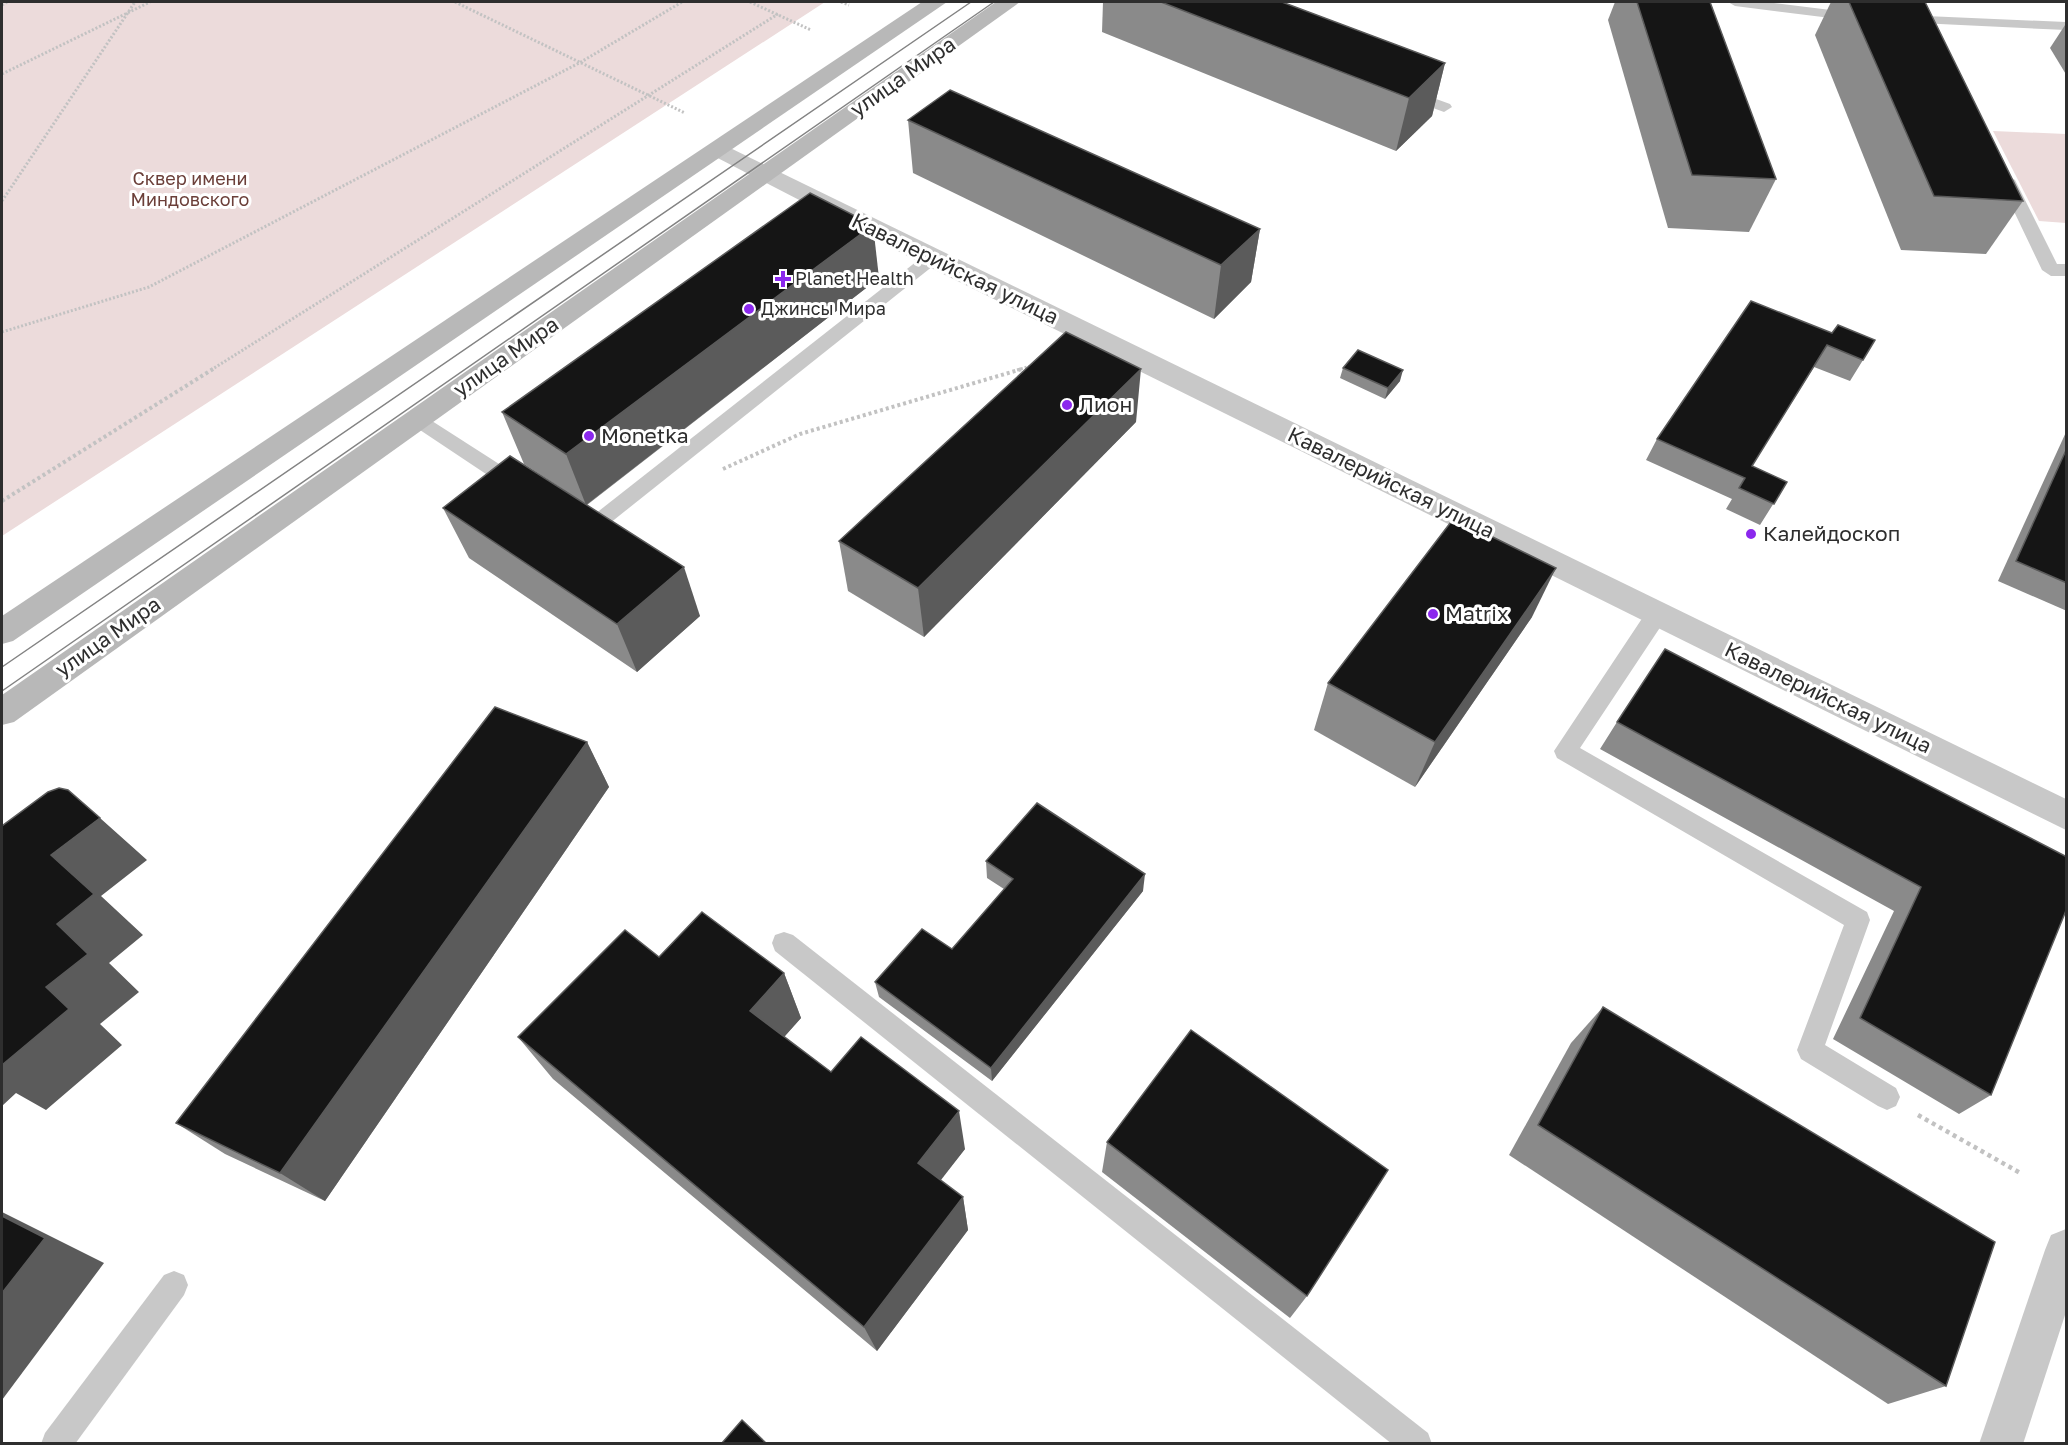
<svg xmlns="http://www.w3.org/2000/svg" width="2068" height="1445" font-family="'Golos Text',sans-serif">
<rect width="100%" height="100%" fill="#fff"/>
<g fill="#ecdbdb">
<path d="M2,2H825L2,536Z"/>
<path d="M1993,131L2066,134V223L2039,221Z"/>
</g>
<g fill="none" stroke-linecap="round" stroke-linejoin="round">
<g stroke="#c2c2c2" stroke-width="3" stroke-dasharray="2 2" stroke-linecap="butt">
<path d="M455,2L685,113"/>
<path d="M750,2L811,30"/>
<path d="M841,2L849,5"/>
<path d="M2,5L7,2"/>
<path d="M2,74L150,2"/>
<path d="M2,201L135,2"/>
<path d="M2,332L149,287L581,62L682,2"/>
<path d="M211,370L778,14"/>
<path d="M1017,370L1031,366"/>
</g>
<g stroke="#c2c2c2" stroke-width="4" stroke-dasharray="3 3" stroke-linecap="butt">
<path d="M723,469L800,434L1022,369"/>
<path d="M2,501L213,369"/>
</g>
<path stroke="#c2c2c2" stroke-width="4.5" stroke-dasharray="4 4" stroke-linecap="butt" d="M1918,1115L2022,1174"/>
<g fill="#c8c8c8" fill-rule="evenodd">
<path d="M1728,2H1766L1855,13L1862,17L1855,21L1735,6Z"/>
<path d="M1903,15L2066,22V30L1898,22L1896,19L1898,16Z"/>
<path d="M1406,88L1450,104L1452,107L1444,112L1400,96L1398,93Z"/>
<path d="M2007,175L2015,180L2057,264H2066V276H2051L2042,270L1999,180Z"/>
<path d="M932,252L938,254L941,258L938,262L595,535L588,538L581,535L578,530L581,525L926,254Z"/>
<path d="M418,412L524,480L527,485L524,490L517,492L510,490L411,424L408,419L411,414Z"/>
<path d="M1657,606L1665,608L1668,614L1665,620L1580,748L1867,912L1870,920L1825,1045L1896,1088L1900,1097L1896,1106L1887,1110L1878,1106L1801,1059L1797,1050L1844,925L1557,758L1554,751L1649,608Z"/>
<path d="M784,932L793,935L1428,1433L1432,1444H1392L775,951L772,943L775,935Z"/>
<path d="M174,1271L184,1275L188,1285L184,1295L75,1444H41L45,1433L164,1275Z"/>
</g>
<g fill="#c8c8c8" fill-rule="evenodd">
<path d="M718,142L2066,799V830L923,264L710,154L706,149L710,144Z"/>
<path d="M2066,1229V1312L2023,1444H1979L2045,1250L2051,1235Z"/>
</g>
<g fill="#b8b8b8" fill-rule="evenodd">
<path d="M922,2H947L13,641L2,644V616Z"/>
<path d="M996,2H1020L14,722L2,725V695Z"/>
</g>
<g stroke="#838383" stroke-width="1.5">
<path d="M2,667L971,2"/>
<path d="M2,691L994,2"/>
</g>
</g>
<g fill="#8a8a8a">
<path d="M1103,2H1282L1445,63L1432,116L1396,151L1102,32Z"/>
<path d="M1615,2H1710L1776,179L1749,232L1668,228L1608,20Z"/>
<path d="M1831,2H1925L2023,201L1986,254L1901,250L1815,35Z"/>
<path d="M2067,22V76L2050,48Z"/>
<path d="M908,120L1260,229L1251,282L1214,319L913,173Z"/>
<path d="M879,278L587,505L700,616L637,672L469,558L443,508L564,490L524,464L502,412Z"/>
<path d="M1751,301L1863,360L1850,381L1814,367L1752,466L1787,482L1760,525L1726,509L1732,499L1646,460L1657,439Z"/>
<path d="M1343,368L1400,381L1385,399L1340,378Z"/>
<path d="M1136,422L924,637L848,591L839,541Z"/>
<path d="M2067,430V611L1998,581Z"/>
<path d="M1532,617L1415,787L1314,730L1328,683Z"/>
<path d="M1617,722L2067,857L1991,1095L1959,1114L1833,1039L1894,911L1600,749Z"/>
<path d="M587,742L609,787L325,1201L225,1154L176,1123Z"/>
<path d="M986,861L1143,891L992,1081L879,997L875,982L952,949L1004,889L987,878Z"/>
<path d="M659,957L784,973L801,1018L784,1037L831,1072L965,1149L940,1180L963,1197L968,1230L877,1351L553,1079L518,1037Z"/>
<path d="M1603,1007L1946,1386L1888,1404L1509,1155L1571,1043Z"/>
<path d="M1107,1142L1307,1296L1290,1318L1102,1172Z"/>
</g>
<g fill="#5b5b5b">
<path d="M1445,63L1432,116L1396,151L1409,98Z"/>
<path d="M873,225L879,278L586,505L566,454Z"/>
<path d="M1260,229L1251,282L1214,319L1221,265Z"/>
<path d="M1141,369L1136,422L924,637L918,588Z"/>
<path d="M1403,370L1400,381L1385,399L1388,388Z"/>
<path d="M684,567L700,616L637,672L617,624Z"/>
<path d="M1556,568L1532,617L1415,787L1435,742Z"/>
<path d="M587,742L609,787L325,1201L280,1173Z"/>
<path d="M100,818L147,860L101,896L143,935L109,963L139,992L100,1024L122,1045L46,1110L16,1093L2,1106V1065L46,987L57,924L51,855Z"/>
<path d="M1145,874L1143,891L992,1081L991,1068Z"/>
<path d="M784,973L801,1018L769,1054L750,1011Z"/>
<path d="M959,1111L965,1149L927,1198L918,1163Z"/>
<path d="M963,1197L968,1230L877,1351L864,1327Z"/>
<path d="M2,1212L104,1263L2,1400Z"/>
</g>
<g fill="#151515" stroke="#5b5b5b" stroke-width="1.5">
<path d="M1161,2H1282L1445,63L1409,98Z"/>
<path d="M1637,2H1710L1776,179L1692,175Z"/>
<path d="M1849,2H1925L2023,201L1934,196Z"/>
<path d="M950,90L1260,229L1221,265L908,120Z"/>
<path d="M810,193L873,225L566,454L502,412Z"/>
<path d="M1751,301L1832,333L1838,325L1875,340L1863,360L1827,345L1752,466L1787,482L1774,504L1739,488L1745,478L1657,439Z"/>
<path d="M1066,332L1141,369L918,588L839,541Z"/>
<path d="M1358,350L1403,370L1388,388L1343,368Z"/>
<path d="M2067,448V583L2016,561Z"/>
<path d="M510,456L684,567L617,624L443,508Z"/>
<path d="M1454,518L1556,568L1435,742L1328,683Z"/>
<path d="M1665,649L2067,857V908L1991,1095L1860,1018L1921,887L1617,722Z"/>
<path d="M495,707L587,742L280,1173L176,1123Z"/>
<path d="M59,788L68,790L100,818L51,855L94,894L57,924L88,954L46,987L69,1009L2,1065V826L48,792Z"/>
<path d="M1037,803L1145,874L991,1068L875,982L922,929L952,949L1013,879L986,861Z"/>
<path d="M702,912L784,973L750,1011L831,1072L861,1037L959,1111L918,1163L963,1197L864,1327L518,1037L625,930L659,957Z"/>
<path d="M1603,1007L1995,1242L1946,1386L1538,1125Z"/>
<path d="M1191,1030L1388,1170L1307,1296L1107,1142Z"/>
<path d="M2,1216L45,1238L2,1293Z"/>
<path d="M742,1420L766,1443H722Z"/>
</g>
<g fill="#8b28ed" stroke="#fff" stroke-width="2">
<path d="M780 270h6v6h6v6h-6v6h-6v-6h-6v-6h6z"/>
<circle cx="749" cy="309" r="6"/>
<circle cx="1067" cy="405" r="6"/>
<circle cx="589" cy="436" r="6"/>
<circle cx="1751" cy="534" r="6"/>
<circle cx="1433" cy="614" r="6"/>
</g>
<g text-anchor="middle" stroke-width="6" stroke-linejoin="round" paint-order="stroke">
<g font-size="18" fill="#6b3f39" stroke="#fff">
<text x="190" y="185">Сквер имени<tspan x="190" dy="21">Миндовского</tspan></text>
</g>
<g font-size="18" fill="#2e2e2e" stroke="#fff" text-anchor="start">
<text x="795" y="285">Planet Health</text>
<text x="761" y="315">Джинсы Мира</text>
</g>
<g font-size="21" fill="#2e2e2e" stroke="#fff">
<text transform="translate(903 77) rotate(-35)" y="7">улица Мира</text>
<text transform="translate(955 269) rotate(26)" y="7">Кавалерийская улица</text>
<text transform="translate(506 357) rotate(-35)" y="7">улица Мира</text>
<text transform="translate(1391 483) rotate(26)" y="7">Кавалерийская улица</text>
<text transform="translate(108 637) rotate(-35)" y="7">улица Мира</text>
<text transform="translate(1828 698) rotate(26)" y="7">Кавалерийская улица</text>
</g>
<g font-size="21" fill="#2e2e2e" stroke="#fff" text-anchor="start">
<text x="1079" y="412">Лион</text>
<text x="601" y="443">Monetka</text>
<text x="1763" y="541">Калейдоскоп</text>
<text x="1445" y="621">Matrix</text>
</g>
</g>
<rect width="2068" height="1445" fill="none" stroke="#2e2e2e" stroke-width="6"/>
</svg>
